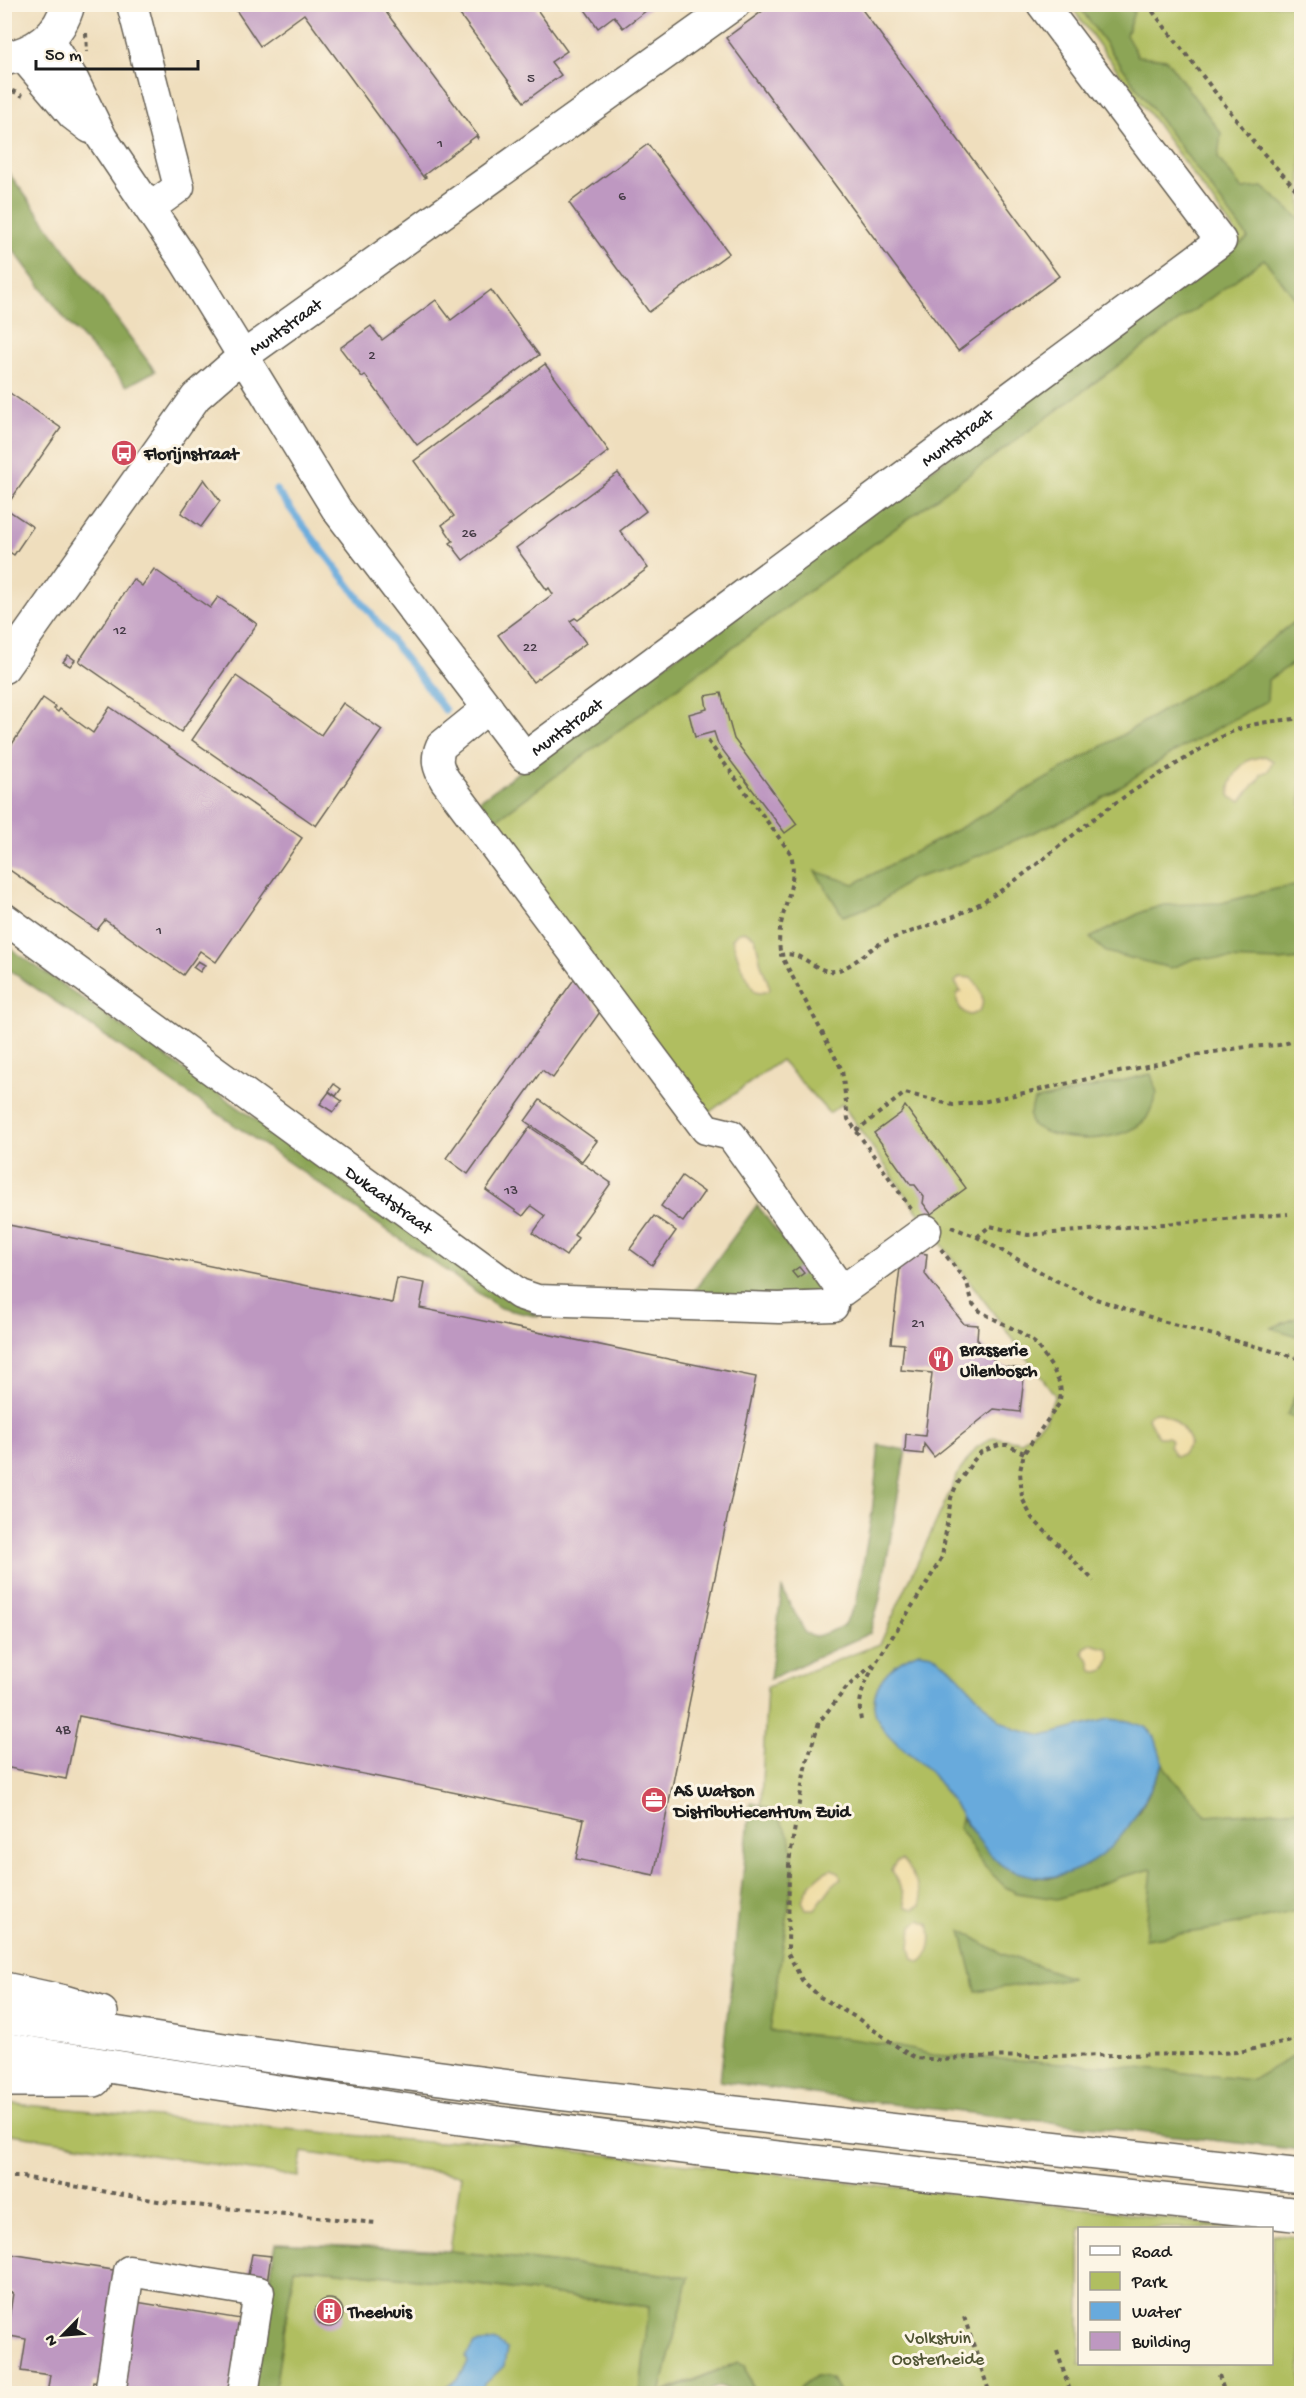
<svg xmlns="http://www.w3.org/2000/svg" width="1306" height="2398" font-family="'Gochi Hand',sans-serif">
<rect width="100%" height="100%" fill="#fcf5e5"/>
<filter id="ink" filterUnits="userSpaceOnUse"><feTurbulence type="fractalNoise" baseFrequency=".0167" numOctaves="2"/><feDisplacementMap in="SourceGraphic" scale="12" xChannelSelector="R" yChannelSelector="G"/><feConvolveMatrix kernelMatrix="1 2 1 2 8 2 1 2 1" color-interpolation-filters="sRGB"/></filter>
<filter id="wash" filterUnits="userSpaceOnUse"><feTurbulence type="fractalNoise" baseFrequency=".008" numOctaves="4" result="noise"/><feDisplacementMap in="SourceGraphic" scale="24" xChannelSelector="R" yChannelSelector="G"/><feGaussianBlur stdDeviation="1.35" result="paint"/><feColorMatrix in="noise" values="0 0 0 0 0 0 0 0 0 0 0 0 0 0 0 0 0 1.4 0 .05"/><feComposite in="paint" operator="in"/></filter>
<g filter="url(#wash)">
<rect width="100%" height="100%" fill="#efdebd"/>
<g fill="#b0be60" stroke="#666d3e" stroke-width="1.5">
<path d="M1070,5H1301V2119L730,2070L760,1821L767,1687L880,1644L959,1472L976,1448L993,1437L1021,1442L1046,1419L1055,1395L922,1218L842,1104L829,1113L781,1060L704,1116L482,818L1238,236Z"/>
<path d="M4,2103L438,2143L463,2139L1119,2212L1234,2228H1080V2364H1272V2234L1301,2238V2393L840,2394L832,2379L800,2388L798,2393H754L745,2365L738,2362L660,2393L689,2277L450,2251L461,2175L302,2152L298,2177L5,2133Z"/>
<path d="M294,2269H319L497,2287L650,2307L640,2393H484L482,2386L457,2381L443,2390L442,2393L274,2394Z"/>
</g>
<g fill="#8ca556" stroke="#546039" stroke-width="1.5">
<path d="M1078,5H1126L1134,12L1126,35L1138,56L1166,59L1221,133L1218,158L1242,189L1263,187L1301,220V306L1264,259L478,833L464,812L1248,238L1145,99Z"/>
<path d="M5,168L155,371L127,386L68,323L5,239Z"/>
<path d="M1301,617V658L1268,680L1267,701L1174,752L1077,814L949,868L911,879L878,904L843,916L815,871L854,884L962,827L1122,735L1238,665Z"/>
<path d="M1301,885V959L1279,961L1197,958L1171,968L1106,952L1090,938L1144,911L1164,905L1221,903L1275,889Z"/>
<path d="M4,944L539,1317L500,1308L5,967Z"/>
<path d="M1151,1074L1157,1093C1154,1100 1151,1112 1146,1119C1123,1144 1057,1145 1031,1124L1029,1116L1034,1101Z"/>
<path d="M757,1205L823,1293L688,1299Z"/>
<path d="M1301,1316V1337L1271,1328Z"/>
<path d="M1301,1380V1421L1287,1415Z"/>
<path d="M879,1445L906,1450L880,1598L870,1633L770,1679L782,1589L806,1634L815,1637L842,1627L856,1605L872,1513Z"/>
<path d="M1163,1764C1176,1788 1192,1795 1206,1816L1301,1809V1910L1214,1929L1145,1939L1152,1869L1120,1877L1057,1899L1017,1893L1005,1887L983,1865L959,1828L961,1818L999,1863L1035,1877L1051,1878L1088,1865L1140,1811Z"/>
<path d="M751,1802L775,1811L791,1840L794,1872L770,2031C825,2036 880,2040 933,2055L1128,2067L1252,2080L1301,2052V2150L872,2102L720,2081Z"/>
<path d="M961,1930L1000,1953L1072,1978L976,1991Z"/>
<path d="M276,2243L450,2251L689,2277L660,2393L640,2394L649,2307L497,2287L319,2269H294L274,2393L250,2394Z"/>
<path d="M738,2362L745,2365L754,2393H730V2390L720,2386L703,2393H664Z"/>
<path d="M816,2376C830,2375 833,2382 840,2393H798L800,2388Z"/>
</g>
<g fill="#eeda9e" stroke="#857b5d" stroke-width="1.5">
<path d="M1265,756L1273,761L1268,771L1261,774L1259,780C1252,786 1247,794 1241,801L1231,798C1226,786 1236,770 1246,762C1250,758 1259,758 1265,756Z"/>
<path d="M744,931L755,937L761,964L770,988L768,991L760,993L755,992L741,966L732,939L737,933Z"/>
<path d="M960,977L971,978C983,990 990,1012 969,1015C960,1011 956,1004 957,993L961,992L955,982Z"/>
<path d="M1155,1412C1171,1413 1185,1429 1190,1443L1183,1454L1175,1456L1169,1446L1171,1441L1168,1437H1158L1148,1418L1150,1414Z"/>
<path d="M1091,1644L1109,1649L1110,1659L1105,1670L1098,1672L1092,1671L1090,1661L1083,1653L1084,1648Z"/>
<path d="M902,1860C910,1867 924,1897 921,1905L914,1909L906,1907L903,1892L891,1870L896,1862Z"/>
<path d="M831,1869L839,1872L841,1878L832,1886L815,1909H806L802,1901C807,1887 817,1875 831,1869Z"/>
<path d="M920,1920L929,1924C932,1937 932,1955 920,1962L913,1959L910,1948L912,1926Z"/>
</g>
<g fill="#68aadc" stroke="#42637c" stroke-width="1.5">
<path d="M919,1652L932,1654L952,1669L999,1720L1015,1729L1043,1736L1109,1719L1128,1721L1145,1727L1155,1737L1163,1763C1142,1807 1121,1853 1073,1871C1059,1876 1047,1879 1033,1876C1021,1873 1008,1871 999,1863C971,1837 955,1801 930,1772C912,1752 874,1734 874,1704C874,1678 897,1660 919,1652Z"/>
<path d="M496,2341L507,2349L504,2366L483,2386L484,2393H442L446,2387L457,2381L468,2363L466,2356L474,2344Z"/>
</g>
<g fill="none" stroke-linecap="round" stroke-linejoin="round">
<path stroke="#68aadc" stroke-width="7" d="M276,490L445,710"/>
</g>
<g id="blocks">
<g fill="#be98c1">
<path d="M232,4H380L479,137L478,139L476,136L424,175L426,177L424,178L304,14L260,46Z"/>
<path d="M452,4H533L567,51L551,62L561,75L524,102Z"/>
<path d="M581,4H655L623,28L614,16L598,28Z"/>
<path d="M772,4H858L1059,276L958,351L726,38Z"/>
<path d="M648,144L729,253L649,312L569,203Z"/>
<path d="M491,290L539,355L417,445L365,375L362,377L340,348L371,326L382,340L436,300L451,320Z"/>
<path d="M545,364L609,451L463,560L450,543L453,541L442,525L454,516L414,461Z"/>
<path d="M4,389L61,428L5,508L33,527L14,555L4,548Z"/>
<path d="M618,473L646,511L620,531L648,568L578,620L575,618L570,621L586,643L533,682L498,635L553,594L549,588L547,590L516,548Z"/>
<path d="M204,479L220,501L201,527L181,513Z"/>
<path d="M154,569L210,608L218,597L257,624L181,732L79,661L133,579L142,586Z"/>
<path d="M68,655L75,660L70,666L63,662Z"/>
<path d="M236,676L321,735L343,703L382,730L316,826L192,740Z"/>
<path d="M721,693L734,739L797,824L785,833L718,744L714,732L695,737L689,714L707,709L705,696Z"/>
<path d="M43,698L56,707L54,709L58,712L60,709L93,733L110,707L302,838L216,962L200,951L183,975L105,920L97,930L4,866V859L8,853L4,851V756Z"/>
<path d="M198,961L205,965L200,972L193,967Z"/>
<path d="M575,978L600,1012L553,1078L542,1070L468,1174L446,1158Z"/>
<path d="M334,1084L341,1089L336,1096L329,1091Z"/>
<path d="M329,1092L342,1101L333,1112L320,1104Z"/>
<path d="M540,1100L597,1141L582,1161L525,1121Z"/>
<path d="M905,1106L966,1188L931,1214L923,1203L924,1197L915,1185H911L874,1133L901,1113Z"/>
<path d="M530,1127L611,1183L574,1235L578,1238L566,1256L533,1233L545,1216L531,1206L523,1216L486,1190Z"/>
<path d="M682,1176L704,1192L683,1222L661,1206Z"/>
<path d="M654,1216L676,1231L652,1265L630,1249Z"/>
<path d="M4,1224L392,1303L397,1278L425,1283L420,1308L756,1377L654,1875L576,1859L584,1819L79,1716L66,1779L4,1767Z"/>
<path d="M902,1251L927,1254L925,1274L964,1324L978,1325L977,1339L999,1366L1025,1369L1020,1412L994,1409L934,1457L924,1444L923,1454L905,1452L906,1434L925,1436L932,1373L901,1370L904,1344L891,1343Z"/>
<path d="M799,1267L804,1273L797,1278L792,1272Z"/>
<path d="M4,2253L119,2271L102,2383L93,2382L91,2394H47L50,2375L21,2371L26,2339L10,2336L7,2332L13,2293L4,2292Z"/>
<path d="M252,2254L271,2256L267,2283L247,2280Z"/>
<circle cx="329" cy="2313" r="14"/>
<path d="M130,2301L247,2320L235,2394H115Z"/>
</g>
</g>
</g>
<g filter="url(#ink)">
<use href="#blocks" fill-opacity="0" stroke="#666054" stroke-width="1.5"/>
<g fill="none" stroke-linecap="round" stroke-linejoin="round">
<g stroke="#666054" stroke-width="33">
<g id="minor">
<path d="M132,4L179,187L150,208"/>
<path id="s1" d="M48,40L73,79L102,138L184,260L337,510L525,757L1221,241L1042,4"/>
<path d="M22,55L73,115L90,128"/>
<path id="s2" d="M4,668L196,397L242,357L735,4"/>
<path d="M488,708L441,746C435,760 438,768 445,780L706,1129L731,1135L842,1291L926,1230"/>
<path id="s3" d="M4,918L519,1294L537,1300L779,1308L833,1306"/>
<path d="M110,2394L129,2271L259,2292L243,2394"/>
</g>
</g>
<g stroke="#666054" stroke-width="36">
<path id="major" d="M4,59C35,53 60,36 68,4"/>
</g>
<g stroke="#666054" stroke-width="36">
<g id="highway">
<path d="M4,1989L64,2002L101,2013"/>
<path d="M4,2016L224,2050L556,2093L1302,2176"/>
<path d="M4,2049C227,2086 450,2118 674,2146C883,2171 1093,2192 1302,2215"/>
<path d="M4,2080H94"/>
</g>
</g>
<g stroke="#666054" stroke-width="4" stroke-dasharray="4.5 4.5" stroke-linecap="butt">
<path d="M1147,4L1256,145L1302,196"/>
<path d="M86,33L87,52"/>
<path d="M4,87L23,96"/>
<path d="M708,741L791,854C800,889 772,921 781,955"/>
<path d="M856,1131L905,1093L953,1105L987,1101L1202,1054L1246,1047L1279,1045L1302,1039"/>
<path d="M911,1209L848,1119L842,1070L781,955C804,950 815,974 835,971C854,967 868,948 886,941C917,928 949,921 979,904C1021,880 1057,847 1096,817C1124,796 1153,778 1183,760C1201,749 1219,736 1239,729C1260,721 1280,721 1302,718"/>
<path d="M951,1227L977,1237L1057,1281L1096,1299L1162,1321L1302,1359"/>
<path d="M977,1237L990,1226L1028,1235L1288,1214"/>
<path d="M941,1249L967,1283L973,1304L981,1312L1021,1333L1036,1344L1053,1369L1060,1384L1061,1394L1059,1404L1024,1453L1020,1471L1022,1498L1032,1518L1094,1581"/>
<path d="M1024,1453L1007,1445H999L981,1452L974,1460L956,1486L951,1498L942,1557L927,1583L876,1662L848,1686L819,1722L805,1768L789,1862L788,1953L802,1980L820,1997L857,2018L902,2050L916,2058L942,2060L969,2057L1193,2054L1239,2052L1302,2039"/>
<path d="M861,1720C857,1700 864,1683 875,1665"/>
<path d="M4,2177H22L164,2202L376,2223"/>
<path d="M964,2317L990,2394"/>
<path d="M1057,2351L1071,2394"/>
<path d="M1219,2375L1225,2394"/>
</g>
<use href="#minor" stroke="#fff" stroke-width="30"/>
<use href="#major" stroke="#fff" stroke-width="33"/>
<use href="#highway" stroke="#fff" stroke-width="33"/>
</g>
</g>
<defs>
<g id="bus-disc" transform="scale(1.35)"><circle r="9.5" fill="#d1495b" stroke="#fcf5e5"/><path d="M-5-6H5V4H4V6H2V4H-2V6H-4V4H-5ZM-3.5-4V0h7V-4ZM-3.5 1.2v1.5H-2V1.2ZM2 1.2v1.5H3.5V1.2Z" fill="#fff"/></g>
<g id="restaurant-disc" transform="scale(1.35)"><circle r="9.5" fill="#d1495b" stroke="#fcf5e5"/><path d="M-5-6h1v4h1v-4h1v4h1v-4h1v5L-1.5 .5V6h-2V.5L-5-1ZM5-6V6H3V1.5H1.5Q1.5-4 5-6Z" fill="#fff"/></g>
<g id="office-disc" transform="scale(1.35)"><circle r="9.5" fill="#d1495b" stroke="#fcf5e5"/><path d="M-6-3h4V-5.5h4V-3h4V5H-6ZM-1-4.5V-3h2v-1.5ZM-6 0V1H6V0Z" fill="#fff"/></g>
<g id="building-disc" transform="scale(1.35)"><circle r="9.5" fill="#d1495b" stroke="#fcf5e5"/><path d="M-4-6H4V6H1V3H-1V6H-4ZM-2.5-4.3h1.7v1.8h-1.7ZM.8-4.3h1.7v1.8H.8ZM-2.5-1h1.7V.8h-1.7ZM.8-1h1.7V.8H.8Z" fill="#fff"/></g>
</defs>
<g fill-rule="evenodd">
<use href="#bus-disc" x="124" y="453"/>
<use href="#restaurant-disc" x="941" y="1359"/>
<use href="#office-disc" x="654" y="1800"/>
<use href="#building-disc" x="329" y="2311"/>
</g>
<g text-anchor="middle" stroke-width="6" stroke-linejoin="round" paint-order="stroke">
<g font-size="15" fill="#443b45">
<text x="531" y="82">5</text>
<text x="440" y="147">1</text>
<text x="622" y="200">6</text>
<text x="372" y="359">2</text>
<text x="469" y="537">26</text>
<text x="120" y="634">12</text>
<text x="530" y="651">22</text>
<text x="159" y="934">1</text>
<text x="511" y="1194">13</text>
<text x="918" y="1327">21</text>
<text x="63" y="1733">4B</text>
</g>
<g font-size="18" fill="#1c1c1c" stroke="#fcf5e5">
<text dy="6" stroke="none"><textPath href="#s2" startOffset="446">Muntstraat</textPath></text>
<text dy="6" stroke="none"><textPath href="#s1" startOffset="1400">Muntstraat</textPath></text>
<text dy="6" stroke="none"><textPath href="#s1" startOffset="914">Muntstraat</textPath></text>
<text dy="6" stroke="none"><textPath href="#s3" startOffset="477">Dukaatstraat</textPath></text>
</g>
<g font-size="18" font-weight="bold" fill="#1c1c1c" stroke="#fcf5e5" text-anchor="start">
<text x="144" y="459">Florijnstraat</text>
<text x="960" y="1355">Brasserie<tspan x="960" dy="21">Uilenbosch</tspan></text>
<text x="674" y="1796">AS Watson<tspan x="674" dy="21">Distributiecentrum Zuid</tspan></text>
<text x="348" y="2317">Theehuis</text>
</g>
<g font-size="18" fill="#505534" stroke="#fcf5e5">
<text x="938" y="2343">Volkstuin<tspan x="938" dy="21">Oosterheide</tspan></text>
</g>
</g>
<rect width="1306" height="2398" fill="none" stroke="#fcf5e5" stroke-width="24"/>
<rect x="1078" y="2227" width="195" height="138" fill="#fcf5e5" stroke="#a29e95" stroke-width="1.5"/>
<rect x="1090" y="2246" width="30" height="9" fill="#ffffff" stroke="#a29e95" stroke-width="1.5"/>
<text x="1132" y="2257" font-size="18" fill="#1c1c1c">Road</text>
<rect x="1090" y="2272" width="30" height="18" fill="#b0be60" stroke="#a29e95" stroke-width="1.5"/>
<text x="1132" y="2287" font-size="18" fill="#1c1c1c">Park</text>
<rect x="1090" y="2302" width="30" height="18" fill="#68aadc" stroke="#a29e95" stroke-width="1.5"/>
<text x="1132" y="2317" font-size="18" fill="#1c1c1c">Water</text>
<rect x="1090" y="2332" width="30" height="18" fill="#be98c1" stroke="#a29e95" stroke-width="1.5"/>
<text x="1132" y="2347" font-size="18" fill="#1c1c1c">Building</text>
<g transform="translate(63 2335) rotate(245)" stroke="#fcf5e5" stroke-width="4.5" paint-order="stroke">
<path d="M0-4.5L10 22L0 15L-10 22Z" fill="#1c1c1c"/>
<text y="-9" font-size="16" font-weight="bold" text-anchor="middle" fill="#1c1c1c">N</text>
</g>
<path d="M36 60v9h162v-9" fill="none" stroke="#1c1c1c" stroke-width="3"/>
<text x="45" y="60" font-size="18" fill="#1c1c1c" stroke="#fcf5e5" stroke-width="4.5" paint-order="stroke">50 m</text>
</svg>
